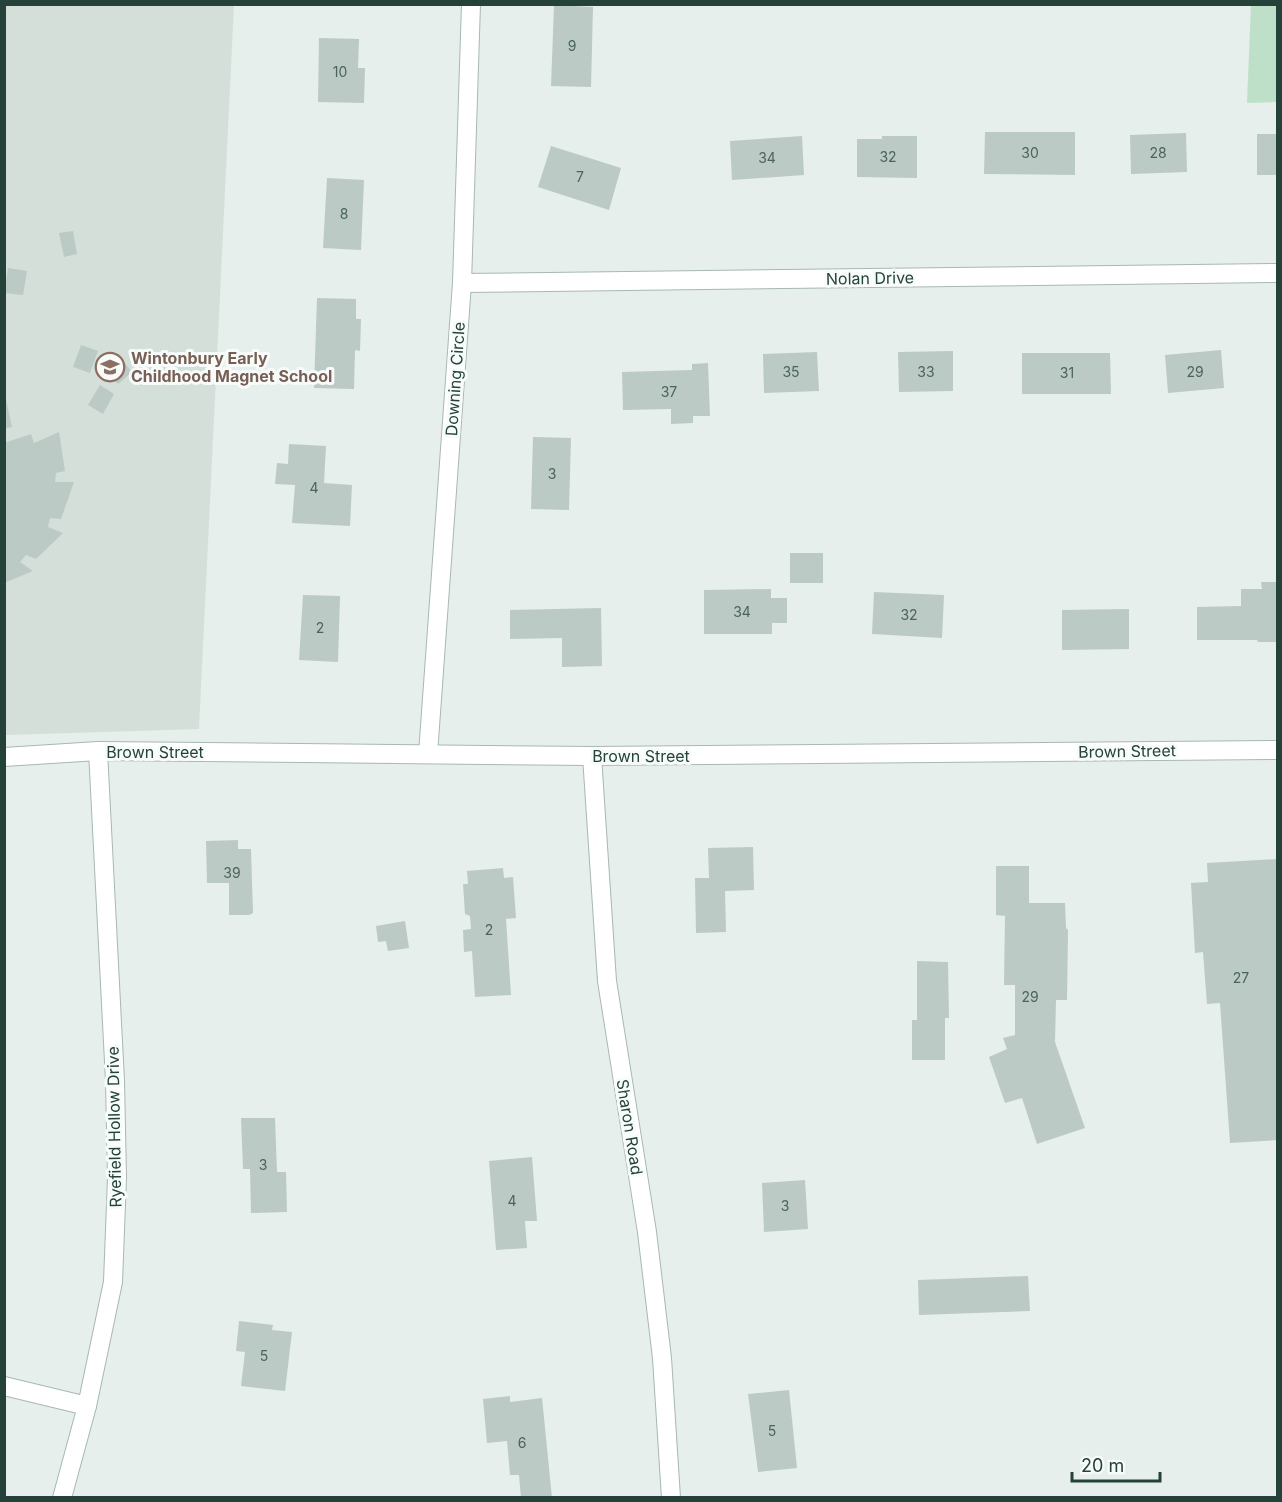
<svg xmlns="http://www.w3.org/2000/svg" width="1282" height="1502" font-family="Inter,sans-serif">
<rect width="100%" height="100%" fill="#e6efeb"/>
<path fill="#d4dfda" d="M4,5H234L199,729L5,735Z"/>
<path fill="#bfe0c8" d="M1251,4L1277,5V102L1247,103Z"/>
<g fill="#bbcac4">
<path d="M554,5L593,7L591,87L551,86Z"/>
<path d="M319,38L359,39L358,68H365L364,103L318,102Z"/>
<path d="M985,132H1075V175L984,174Z"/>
<path d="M1186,133L1187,172L1131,174L1130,135Z"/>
<rect x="1257" y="134" width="21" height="41"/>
<path d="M802,136L804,175L732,180L730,141Z"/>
<path d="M882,136H917V178L857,177V139H882Z"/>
<path d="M551,146L621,168L609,210L538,187Z"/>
<path d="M327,178L364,180L361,250L323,248Z"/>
<path d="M73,231L77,254L64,257L59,233Z"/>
<path d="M8,268L27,271L23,295L4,293Z"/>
<path d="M317,298L356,299V319H361L360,351L355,350L354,389L314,388Z"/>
<path d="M81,345L98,351L90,373L73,367Z"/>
<path d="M1221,350L1224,388L1168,393L1165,355Z"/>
<path d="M953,351V391L899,392L898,352Z"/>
<path d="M817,352L819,391L764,393L763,354Z"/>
<path d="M1022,353H1110L1111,394H1022Z"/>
<path d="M122,360L132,372L118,384L108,373Z"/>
<path d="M708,363L710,416H693V423L671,424V409L623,410L622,372L692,370V364Z"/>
<path d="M100,385L114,394L103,414L88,405Z"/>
<path d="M4,390L12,427L4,429Z"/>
<path d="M59,432L65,471L56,473L55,482H74L61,519L50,518L48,527L63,533L36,559L26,555L20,562L33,571L4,583V443L31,434L34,443Z"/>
<path d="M533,437L571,438L569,510L531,509Z"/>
<path d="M289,444L326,446L324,483L352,485L350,526L292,523L295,485L275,484L277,463L288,464Z"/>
<rect x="790" y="553" width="33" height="30"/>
<path d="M1261,582H1278V642H1258L1257,640H1197V607L1241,606V589H1262Z"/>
<path d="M771,589V598H787V623H772V634H704V590Z"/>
<path d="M874,592L944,595L942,638L872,634Z"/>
<path d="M303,595L340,596L338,662L299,660Z"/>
<path d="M601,608L602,666L562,667V638L510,639V610Z"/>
<path d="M1129,609V649L1062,650V610Z"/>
<path d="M238,840V849H251L253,913L249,915H229V883H207L206,841Z"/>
<path d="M753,847L754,890L725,891L726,932L696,933L695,878H709L708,848Z"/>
<path d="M1278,859V1140L1230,1143L1220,1003L1207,1004L1203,952L1195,953L1191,883L1208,882L1207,863Z"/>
<path d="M996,866H1029V903H1065L1066,928L1068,930L1067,1000H1056L1055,1042L1085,1128L1037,1144L1022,1098L1005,1103L989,1057L1007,1049L1003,1038L1015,1035V985H1004L1005,916L996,915Z"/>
<path d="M503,868L504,878L513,877L516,918L506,919L511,995L475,997L472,951L464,952L463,930L471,929L470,916L465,914L463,884H468L467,871Z"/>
<path d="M405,921L409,948L388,951L386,941L378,942L376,926Z"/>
<path d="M917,961L948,962L949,1018H945V1060H912V1020H917Z"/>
<path d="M241,1118H275L277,1172H286L287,1212L251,1213L250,1169H243Z"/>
<path d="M532,1157L537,1221H525L527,1248L496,1250L489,1161Z"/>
<path d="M805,1180L808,1229L764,1232L762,1183Z"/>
<path d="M1028,1276L1030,1311L919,1315L918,1280Z"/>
<path d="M239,1321L273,1325L272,1330L292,1332L285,1391L241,1386L245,1352L236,1351Z"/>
<path d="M789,1390L797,1468L758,1472L748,1394Z"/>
<path d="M510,1396V1402L542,1398L552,1498H521L519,1475H510L507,1441L487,1443L483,1399Z"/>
</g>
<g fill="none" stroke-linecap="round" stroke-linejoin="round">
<g stroke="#a8b8b2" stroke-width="20">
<g id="minor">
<path d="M462,283L1278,273"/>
<path d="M428,754L462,283L471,4"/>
<path d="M592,756L607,981L647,1232L662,1358L671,1498"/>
<path d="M4,1386L87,1406"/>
<path d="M62,1498L87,1406L113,1282L117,1178L115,1081L98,751"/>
</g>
</g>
<g stroke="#a8b8b2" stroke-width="20">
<path id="tertiary" d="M4,757L98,751L592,756L1278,750"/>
</g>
<use href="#minor" stroke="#fff" stroke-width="18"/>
<use href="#tertiary" stroke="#fff" stroke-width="18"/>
</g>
<defs>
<g id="school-ring" transform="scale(1.5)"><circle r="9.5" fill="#f7fbf9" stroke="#8d6e63" stroke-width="1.5"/><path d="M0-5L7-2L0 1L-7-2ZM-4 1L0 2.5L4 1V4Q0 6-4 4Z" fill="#8d6e63"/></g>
</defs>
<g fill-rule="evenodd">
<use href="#school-ring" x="110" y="367"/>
</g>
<g text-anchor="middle" stroke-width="6" stroke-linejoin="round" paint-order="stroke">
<g font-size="14" fill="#4a645c">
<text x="572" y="51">9</text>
<text x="340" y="77">10</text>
<text x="1030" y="158">30</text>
<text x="1158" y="158">28</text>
<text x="888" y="162">32</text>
<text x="767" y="163">34</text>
<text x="580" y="182">7</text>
<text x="344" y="219">8</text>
<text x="791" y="377">35</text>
<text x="926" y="377">33</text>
<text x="1195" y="377">29</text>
<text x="1067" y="378">31</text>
<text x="669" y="397">37</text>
<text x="552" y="479">3</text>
<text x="314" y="493">4</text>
<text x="742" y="617">34</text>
<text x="909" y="620">32</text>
<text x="320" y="633">2</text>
<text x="232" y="878">39</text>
<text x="489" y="935">2</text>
<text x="1241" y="983">27</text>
<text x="1030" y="1002">29</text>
<text x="263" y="1170">3</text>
<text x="512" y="1206">4</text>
<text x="785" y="1211">3</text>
<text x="264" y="1361">5</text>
<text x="772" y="1436">5</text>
<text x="522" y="1448">6</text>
</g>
<g font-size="16" fill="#24423a" stroke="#f7fbf9">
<text transform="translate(870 278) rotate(-1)" y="6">Nolan Drive</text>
<text transform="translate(455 379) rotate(-86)" y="6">Downing Circle</text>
<text transform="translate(1127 751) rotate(-1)" y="6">Brown Street</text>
<text x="155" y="758">Brown Street</text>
<text x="641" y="762">Brown Street</text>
<text transform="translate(114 1127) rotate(-91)" y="6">Ryefield Hollow Drive</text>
<text transform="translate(630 1127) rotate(81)" y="6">Sharon Road</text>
</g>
<g font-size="16" font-weight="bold" fill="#785e54" stroke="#f7fbf9" text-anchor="start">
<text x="131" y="364">Wintonbury Early<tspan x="131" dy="18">Childhood Magnet School</tspan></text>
</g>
</g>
<rect width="1282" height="1502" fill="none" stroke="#24423a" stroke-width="12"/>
<path d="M1072 1472v9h88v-9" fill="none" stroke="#24423a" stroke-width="3"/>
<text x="1081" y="1472" font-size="18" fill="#24423a" stroke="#f7fbf9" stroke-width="4.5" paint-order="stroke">20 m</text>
</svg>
